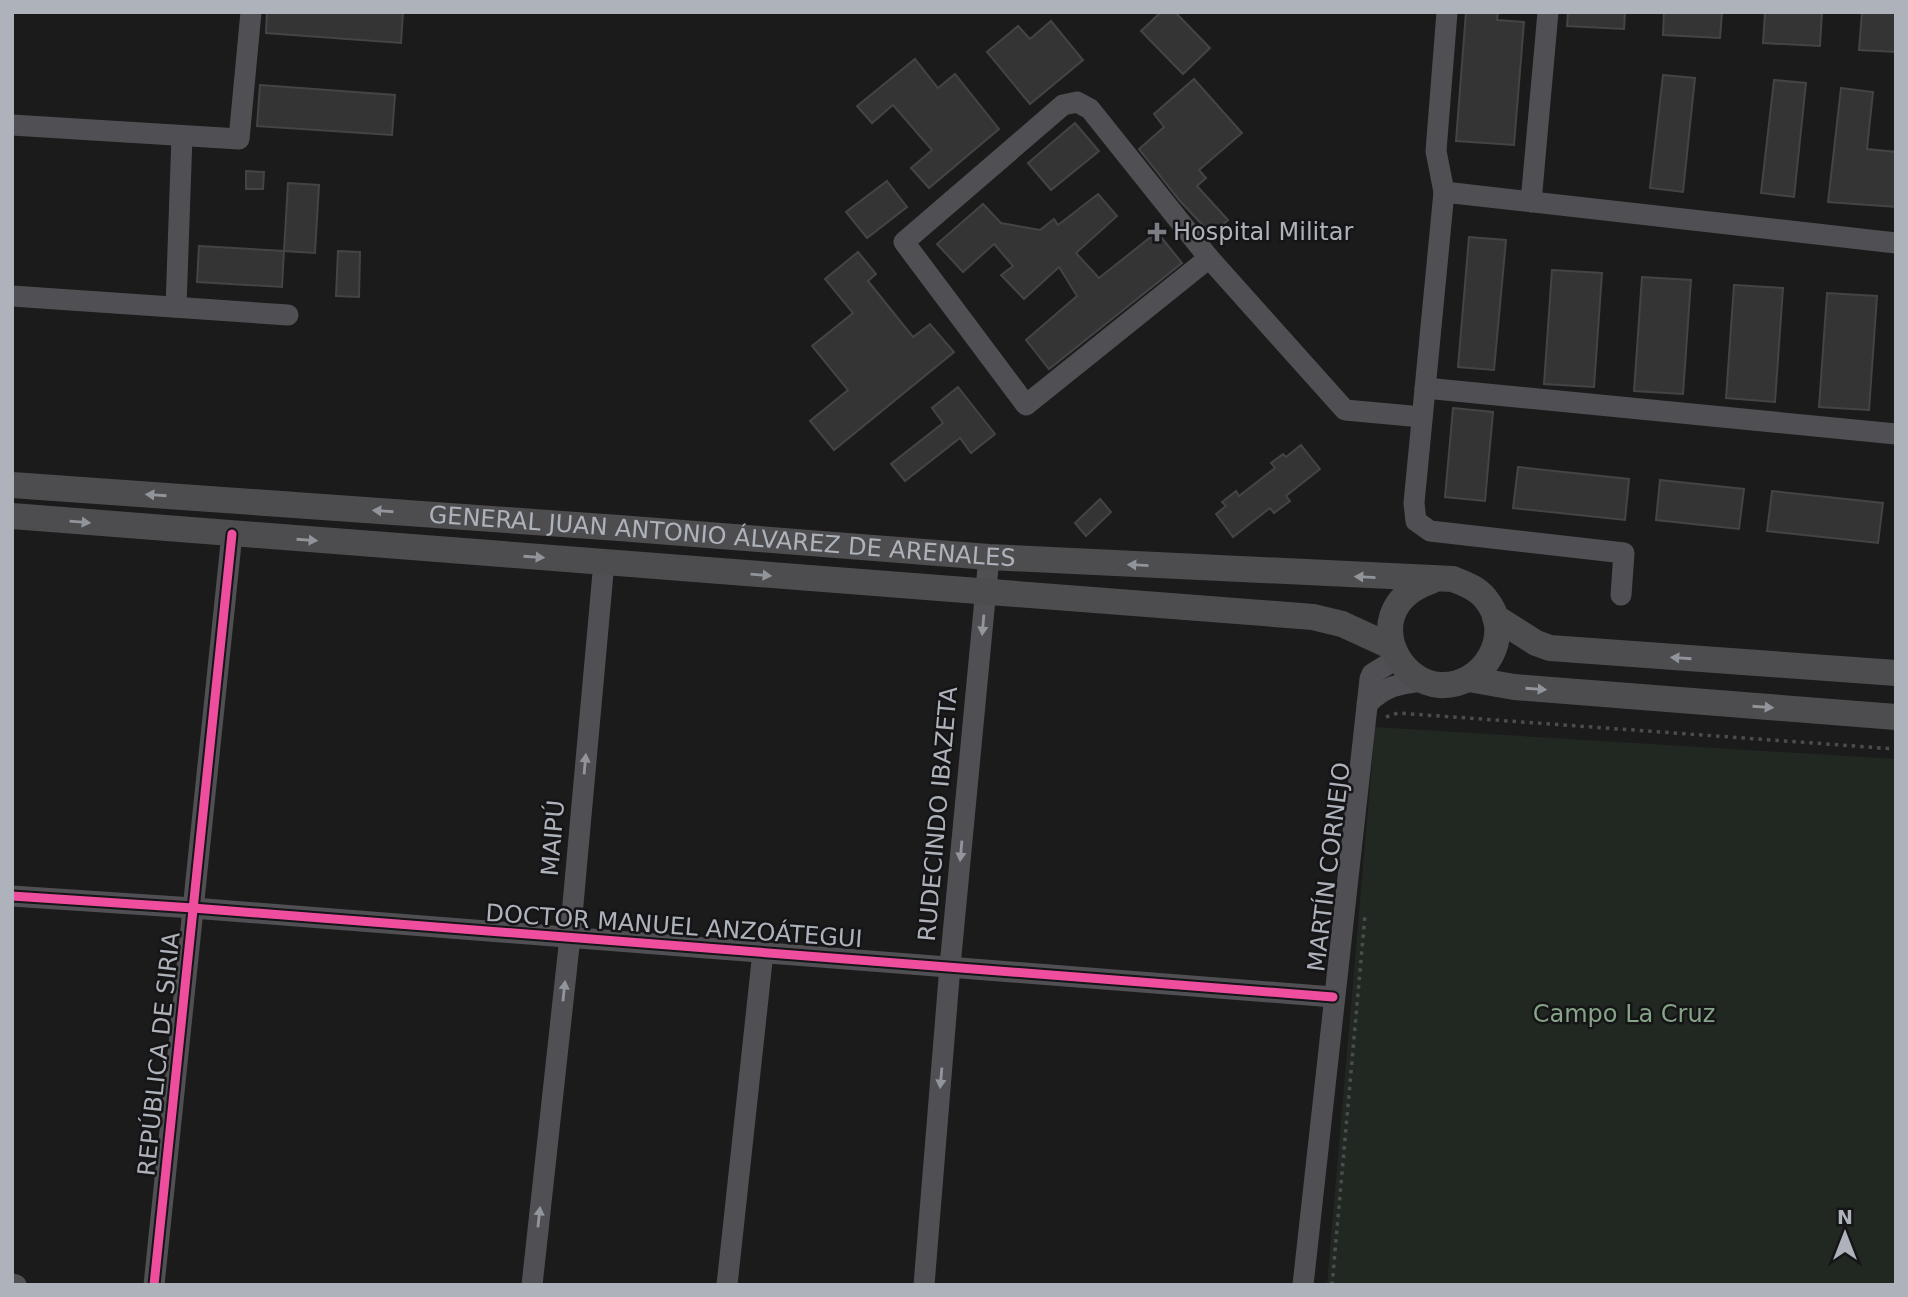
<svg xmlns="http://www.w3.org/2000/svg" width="1908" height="1297" font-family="'DejaVu Sans',sans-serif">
<rect width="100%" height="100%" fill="#1b1b1b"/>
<path fill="#212822" d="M1375,727L1896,759V1285H1327Z"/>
<g fill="#343435" stroke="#444447" stroke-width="2">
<path d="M267,12H403L401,43L266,33Z"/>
<path d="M1161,12H1175L1210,48L1183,74L1141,31Z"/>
<path d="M1466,12H1498L1497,20L1524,22L1514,145L1456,141Z"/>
<path d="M1568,12H1625L1624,29L1567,26Z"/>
<path d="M1664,12H1722L1720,38L1663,35Z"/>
<path d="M1765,12H1822L1820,46L1763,43Z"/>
<path d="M1862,12H1896V52L1859,50Z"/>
<path d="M1051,21L1083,60L1030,104L987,52L1018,26L1030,39Z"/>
<path d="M915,59L938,88L955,74L999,129L929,188L911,168L932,150L893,105L872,123L857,106Z"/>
<path d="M1663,75L1695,78L1683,192L1650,188Z"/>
<path d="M1194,79L1242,133L1199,170L1206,178L1197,186L1228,220L1212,235L1180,201L1139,149L1164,127L1154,114Z"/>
<path d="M1774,80L1806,83L1794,197L1761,193Z"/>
<path d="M260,85L395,95L392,135L257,126Z"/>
<path d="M1841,88L1873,92L1867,149L1896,152V207L1828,202Z"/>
<path d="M1075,123L1099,151L1051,190L1028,163Z"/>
<path d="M246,171L264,172L263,189H246Z"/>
<path d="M887,181L907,207L867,238L846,212Z"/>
<path d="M288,183L319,185L315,253L284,251Z"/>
<path d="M1098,194L1117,216L1076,253L1099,278L1157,232L1182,263L1049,369L1026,340L1077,296L1059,267L1024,299L1001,275L1013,266L994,244L963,272L937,244L983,204L1001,223L1040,230L1054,219L1058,225Z"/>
<path d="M1469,237L1506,240L1494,370L1458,367Z"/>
<path d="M199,246L284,251L282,287L197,282Z"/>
<path d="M338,251L360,252L359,297L336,296Z"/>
<path d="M858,252L876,274L868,281L913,337L930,324L954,352L834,450L810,421L848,390L812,346L853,313L825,279Z"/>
<path d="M1552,270L1602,273L1594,387L1544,384Z"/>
<path d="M1642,277L1691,280L1683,394L1634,391Z"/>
<path d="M1734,285L1783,288L1775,402L1726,398Z"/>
<path d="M1827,293L1877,296L1869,410L1819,407Z"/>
<path d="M958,387L995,434L971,453L960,438L905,481L891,464L943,423L932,408Z"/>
<path d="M1453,408L1493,412L1485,501L1445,497Z"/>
<path d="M1301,445L1320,469L1286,496L1290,501L1274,513L1270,508L1233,537L1216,514L1226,506L1222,502L1236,491L1239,496L1275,468L1271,463L1283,454L1286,457Z"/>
<path d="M1518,467L1629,479L1625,520L1513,508Z"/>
<path d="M1660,480L1744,489L1739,529L1656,520Z"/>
<path d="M1772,491L1883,503L1878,543L1767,531Z"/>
<path d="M1100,499L1111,512L1086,536L1075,523Z"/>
</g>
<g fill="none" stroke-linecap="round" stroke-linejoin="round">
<g stroke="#4b4c4f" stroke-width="3.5" stroke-dasharray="3.5 5" stroke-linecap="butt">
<path d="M1386,717L1398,713L1896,749"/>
<path d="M1332,1285L1365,915"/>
</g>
<g stroke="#505054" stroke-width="21">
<path d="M1077,102L1090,109L1209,258L1026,405L904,242L1063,105Z"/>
<path d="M12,125L239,139L251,12"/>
<path d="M1444,192L1436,151L1447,12"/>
<path d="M1531,202L1548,12"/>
<path d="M1209,258L1345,410L1422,417"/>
<path d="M12,296L288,315"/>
<path d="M176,307L182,136"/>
<path d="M1425,388L1896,434"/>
<path d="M1621,595L1624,553L1430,531L1416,521L1414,503L1444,192L1896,243"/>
<path d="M1367,704C1385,686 1398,684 1422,681"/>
<path d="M12,896L193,908L1333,997"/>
<path d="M12,1284L16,1285"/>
<path d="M154,1285L232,534"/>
<path d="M532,1285L570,937L604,562"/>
<path d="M727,1285L763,952"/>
<path d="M924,1285L950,966L989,557"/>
<path d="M1303,1285L1370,679L1372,674L1398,658"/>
</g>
<g stroke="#4d4d50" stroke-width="26">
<path id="s1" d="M12,485L619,528L989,557L1453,579C1465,584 1477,588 1485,598C1516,634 1484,688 1439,685C1403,682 1376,636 1398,604C1407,591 1420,585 1433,580"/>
<path d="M12,516L1313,617L1342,624L1392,647"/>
<path d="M1495,617L1536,643L1550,648L1896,673"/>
<path d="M1469,679L1514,687L1896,717"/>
</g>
<g stroke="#151517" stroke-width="13">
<g id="cycleway">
<path d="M12,896L193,908L1333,997"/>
<path d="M154,1285L232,534"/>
</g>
</g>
<use href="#cycleway" stroke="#ef4d9e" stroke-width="9"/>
</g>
<defs><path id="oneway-solid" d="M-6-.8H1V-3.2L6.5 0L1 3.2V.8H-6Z" transform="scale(1.75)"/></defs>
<g fill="#91949a">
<use href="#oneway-solid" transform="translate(156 495) rotate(-176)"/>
<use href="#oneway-solid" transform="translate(383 511) rotate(-176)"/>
<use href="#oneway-solid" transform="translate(80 522) rotate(5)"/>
<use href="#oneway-solid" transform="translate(307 540) rotate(4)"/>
<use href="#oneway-solid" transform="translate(534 557) rotate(4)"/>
<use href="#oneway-solid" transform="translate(1138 565) rotate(-177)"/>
<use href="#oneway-solid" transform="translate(761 575) rotate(5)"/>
<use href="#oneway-solid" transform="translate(1365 577) rotate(-177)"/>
<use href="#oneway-solid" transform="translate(1681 658) rotate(-176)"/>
<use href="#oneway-solid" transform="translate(1536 689) rotate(4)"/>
<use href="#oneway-solid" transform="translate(1763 707) rotate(4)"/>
</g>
<g fill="#92959b">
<use href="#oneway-solid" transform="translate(983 625) rotate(95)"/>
<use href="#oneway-solid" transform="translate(585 764) rotate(-85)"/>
<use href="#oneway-solid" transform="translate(961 851) rotate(95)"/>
<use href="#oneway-solid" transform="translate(564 991) rotate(-84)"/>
<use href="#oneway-solid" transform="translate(941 1078) rotate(95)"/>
<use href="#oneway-solid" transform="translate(539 1217) rotate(-84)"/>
</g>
<path fill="#7b7d82" stroke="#151517" stroke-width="2.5" d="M1153.5 221.5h7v7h7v7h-7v7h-7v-7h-7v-7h7z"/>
<g text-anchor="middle" stroke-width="5" stroke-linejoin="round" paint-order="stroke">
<g font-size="24" fill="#aeb2ba" stroke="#151517" text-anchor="start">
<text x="1173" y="240">Hospital Militar</text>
</g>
<g font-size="24" fill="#aeb2ba" stroke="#151517">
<text dy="8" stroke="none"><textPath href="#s1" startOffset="712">GENERAL JUAN ANTONIO ÁLVAREZ DE ARENALES</textPath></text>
<text transform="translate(938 814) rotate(-85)" y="8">RUDECINDO IBAZETA</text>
<text transform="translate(553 838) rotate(-85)" y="8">MAIPÚ</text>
<text transform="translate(1329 867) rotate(-83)" y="8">MARTÍN CORNEJO</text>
<text transform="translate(674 926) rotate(4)" y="8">DOCTOR MANUEL ANZOÁTEGUI</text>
<text transform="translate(159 1054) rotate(-84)" y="8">REPÚBLICA DE SIRIA</text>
</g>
<g font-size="24" fill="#86a487" stroke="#151517">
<text x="1624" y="1022">Campo La Cruz</text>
</g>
</g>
<rect width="1908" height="1297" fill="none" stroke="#aeb2ba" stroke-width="28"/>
<g transform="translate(1845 1234)" stroke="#151517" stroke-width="5" paint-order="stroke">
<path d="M0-5L12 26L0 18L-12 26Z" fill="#aeb2ba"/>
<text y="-10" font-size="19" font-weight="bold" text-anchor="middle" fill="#aeb2ba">N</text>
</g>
</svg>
